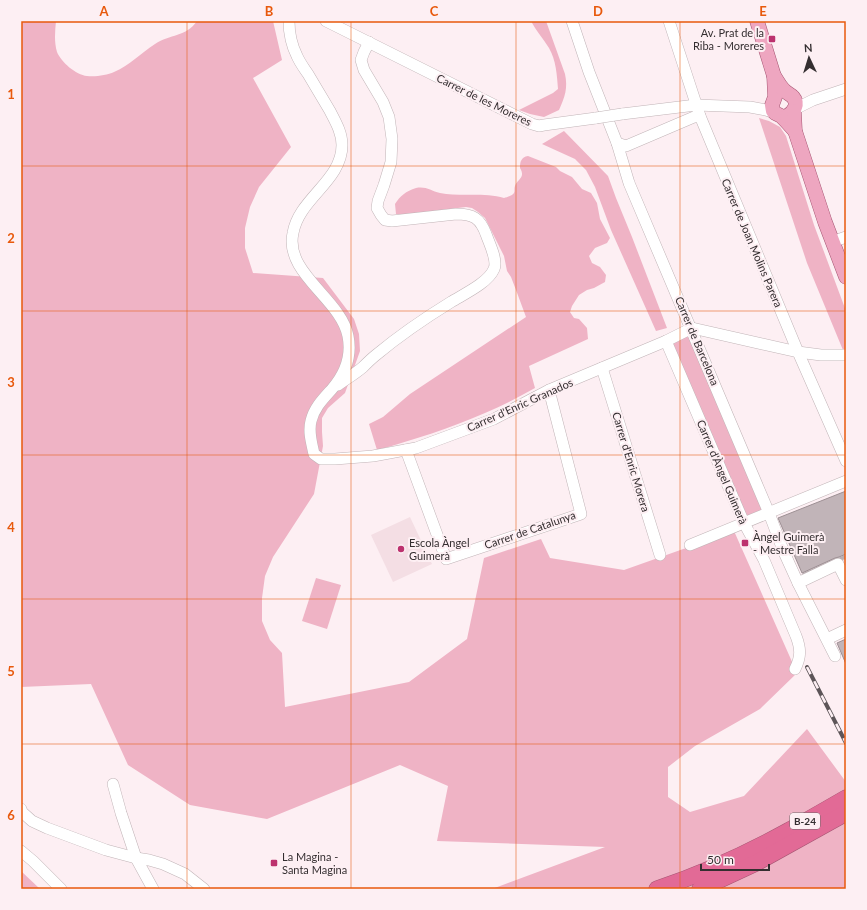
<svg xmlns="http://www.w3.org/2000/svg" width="867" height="910" font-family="Lato,sans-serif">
<defs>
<filter id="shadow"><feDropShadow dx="2" dy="3.5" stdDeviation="0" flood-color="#0004"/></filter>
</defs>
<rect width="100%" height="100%" fill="#fdeff3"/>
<path fill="#f4dee4" d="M410,517L432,564L393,582L371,535Z"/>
<g fill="#efb3c5">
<path d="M21,21H56C55,31 54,42 57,52C61,62 76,75 87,76C96,77 107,75 114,72C130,65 141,53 155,44C170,34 186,37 197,21H273L282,60L253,78L291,147L259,187L250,207L245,228V248L253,273L323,278L354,319L359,334L360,351L345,393L328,408L322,418V432L323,446L314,494L273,557L265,576L262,598V621L270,640L282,653L285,707L409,682L467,639L484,558L541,539L550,558L624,570L734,531L797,673L760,709L695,746L668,767V797L690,812L744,796L807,729L846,782V889H492L605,847L437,841L448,786L400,765L267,819L190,805L128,765L91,684L21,687Z"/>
<path d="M531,21H546L565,74C568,88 565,97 559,110L544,117L530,114L519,110L553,93L558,89C557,75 556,60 549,48C543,38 536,31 531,21Z"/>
<path d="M759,118L769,121L780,127L786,136L814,225L846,311V355H845L807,263Z"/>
<path d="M564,131L608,176L616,198L632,237L667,328L656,331L611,230L595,187L586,170L575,159L542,144Z"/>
<path d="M528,156L556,167L560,171L572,177L582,189L591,193L597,203L600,219L610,238L607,243L595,248L589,256L592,263L600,267L606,275L605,282L594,288L587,290L579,295L572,306L570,312L574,318L579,319L587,328L588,339L529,366L535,388C519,397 502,406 485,413C450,428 414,440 377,450L369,424L383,417L410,394L526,317L516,290L511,277L507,271L504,256L485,218L478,212L472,208L466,207L400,215L396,214L395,204C400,196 406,191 416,188C426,186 431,191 440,193C460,197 485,192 504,198C507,197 512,196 514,193C515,191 514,189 515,186C517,179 526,178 520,168C520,162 521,157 528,156Z"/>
<path d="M691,331L769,513L744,523L671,341Z"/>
<path d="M316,578L341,585L327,629L302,621Z"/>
<path d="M21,871L40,889H21Z"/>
</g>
<g fill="#c1b4b8" stroke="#9d9094" filter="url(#shadow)">
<path d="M846,491V554L839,557L835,558L802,573L778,518Z"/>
<path d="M846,639V664L837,643Z"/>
</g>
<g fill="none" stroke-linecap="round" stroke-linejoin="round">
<g stroke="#c1b4b7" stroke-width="12">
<g id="minor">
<path d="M289,21C289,33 292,46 297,56C300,63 304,68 308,74C315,86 323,99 330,111C335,121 342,132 342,145C342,181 299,198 293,233C284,273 341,299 348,336C352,356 345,374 332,389C323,399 314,408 311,421C308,432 312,444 314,454L321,459H335L373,456L416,448L494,419L549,390L666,341L692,328"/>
<path d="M326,21L532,124L539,126L544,125L596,118"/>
<path d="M572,21L589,72L617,143L629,183L769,513L783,550L798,583L835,656"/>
<path d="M669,21L700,116L798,352L846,461"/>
<path d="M795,109L813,100L846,89"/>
<path d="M622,114L696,105L750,107L766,110L775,113"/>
<path d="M617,143L626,146L694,117L700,116"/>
<path d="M832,242L846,237"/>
<path d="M692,328L798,352L821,355H846"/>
<path d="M666,341L744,523L764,560L796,636C801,649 801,657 795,669"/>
<path d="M602,368L660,555"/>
<path d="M338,385C346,379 355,374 363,367C367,363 371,359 376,355C400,335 425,318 451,302C464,294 488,283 494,269C498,260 489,243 486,234C480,218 473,214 456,214L392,221L385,220L381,215L377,208L378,201L384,185L391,162L392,139L389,117L383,102L364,70L361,60L364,52L369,42"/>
<path d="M406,450L446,559L581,514L549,390"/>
<path d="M690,545L846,481"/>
<path d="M798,583L838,564L846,580"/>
<path d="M827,639L846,630"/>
<path d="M113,784L121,813L136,858L153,889"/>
<path d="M21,809L22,812L32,821L47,828L106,850L136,858L149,860L163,864L185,874L204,889"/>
<path d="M21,851L33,861L61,889"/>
</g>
</g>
<g stroke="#a55572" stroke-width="15">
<g id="major">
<path d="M757,21L774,76L775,97L772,105L773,111L775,113L781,116L785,120L795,131"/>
<path d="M774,76C777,80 779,85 783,89C786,93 790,94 793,97C799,104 794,112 787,116"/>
<path d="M794,111L795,131L825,222L846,277"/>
</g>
</g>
<g stroke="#a55572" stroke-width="17">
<g id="highway">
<path d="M657,889C702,874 746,854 788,831C808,820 827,809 846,798"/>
<path d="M700,889L756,863L846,813"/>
</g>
</g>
<use href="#minor" stroke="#fff" stroke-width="11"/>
<use href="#major" stroke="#eea6c0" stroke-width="14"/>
<use href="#highway" stroke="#e26a96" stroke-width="16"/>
<g stroke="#5d5558" stroke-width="4">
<path id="rail" d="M807,667L846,743"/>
</g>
<use href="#rail" stroke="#fdeff3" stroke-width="2.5" stroke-dasharray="8" stroke-linecap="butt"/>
<g stroke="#c1b4b7" stroke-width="12" stroke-linecap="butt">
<path id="minor-bridge" d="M596,118L622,114"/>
</g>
<use href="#minor-bridge" stroke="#fff" stroke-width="11"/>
</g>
<path fill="none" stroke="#e8590c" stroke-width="1" stroke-opacity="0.55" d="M187,21V889M351,21V889M516,21V889M680,21V889M21,166H846M21,311H846M21,455H846M21,599H846M21,744H846"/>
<g fill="#bc326e" stroke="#fdeff3" stroke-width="1.5">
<rect x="768" y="35" width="8" height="8" rx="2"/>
<rect x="741" y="539" width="8" height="8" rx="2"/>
<circle cx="401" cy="549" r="4"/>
<rect x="270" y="859" width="8" height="8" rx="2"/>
</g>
<g text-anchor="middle" stroke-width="4" stroke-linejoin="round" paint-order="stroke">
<rect fill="#fdeff3" stroke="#70686a" stroke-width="1" x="790" y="813" width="30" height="16" rx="3"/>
<g font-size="10" font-weight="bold" fill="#342e30">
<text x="805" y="825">B-24</text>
</g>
<g font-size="11" fill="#342e30" stroke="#fdeff3" text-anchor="start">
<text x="764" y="37" text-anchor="end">Av. Prat de la<tspan x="764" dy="13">Riba - Moreres</tspan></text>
<text x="753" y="541">Àngel Guimerà<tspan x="753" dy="13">- Mestre Falla</tspan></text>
<text x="409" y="547">Escola Àngel<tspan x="409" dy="13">Guimerà</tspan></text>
<text x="282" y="861">La Magina -<tspan x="282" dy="13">Santa Magina</tspan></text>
</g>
<g font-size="11" fill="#342e30" stroke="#fdeff3">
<text transform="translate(484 100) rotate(26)" y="4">Carrer de les Moreres</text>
<text transform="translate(752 243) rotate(67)" y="4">Carrer de Joan Molins Parera</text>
<text transform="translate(697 341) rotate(67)" y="4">Carrer de Barcelona</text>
<text transform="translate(520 405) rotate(-24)" y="4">Carrer d'Enric Granados</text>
<text transform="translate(631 462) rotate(73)" y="4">Carrer d'Enric Morera</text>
<text transform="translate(722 472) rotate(67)" y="4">Carrer d'Àngel Guimerà</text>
<text transform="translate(530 530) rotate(-19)" y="4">Carrer de Catalunya</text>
</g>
</g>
<rect width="867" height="910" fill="none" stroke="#fdeff3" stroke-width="44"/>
<g transform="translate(809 58) rotate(356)" stroke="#fdeff3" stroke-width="3" paint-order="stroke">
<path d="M0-3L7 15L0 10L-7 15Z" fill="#342e30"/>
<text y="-6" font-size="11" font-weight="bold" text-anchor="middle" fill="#342e30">N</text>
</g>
<path d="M701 864v6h68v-6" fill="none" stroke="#342e30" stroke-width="2"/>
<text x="707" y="864" font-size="12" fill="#342e30" stroke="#fdeff3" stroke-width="3" paint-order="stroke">50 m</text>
<rect x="22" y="22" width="823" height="866" fill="none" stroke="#e8590c" stroke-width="1.5"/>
<g font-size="13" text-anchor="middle" font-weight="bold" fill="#e8590c">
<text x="104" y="16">A</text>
<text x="269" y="16">B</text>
<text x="434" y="16">C</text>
<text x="598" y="16">D</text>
<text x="763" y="16">E</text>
<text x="11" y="99">1</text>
<text x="11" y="243">2</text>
<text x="11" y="387">3</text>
<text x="11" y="532">4</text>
<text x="11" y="676">5</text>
<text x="11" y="820">6</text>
</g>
</svg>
